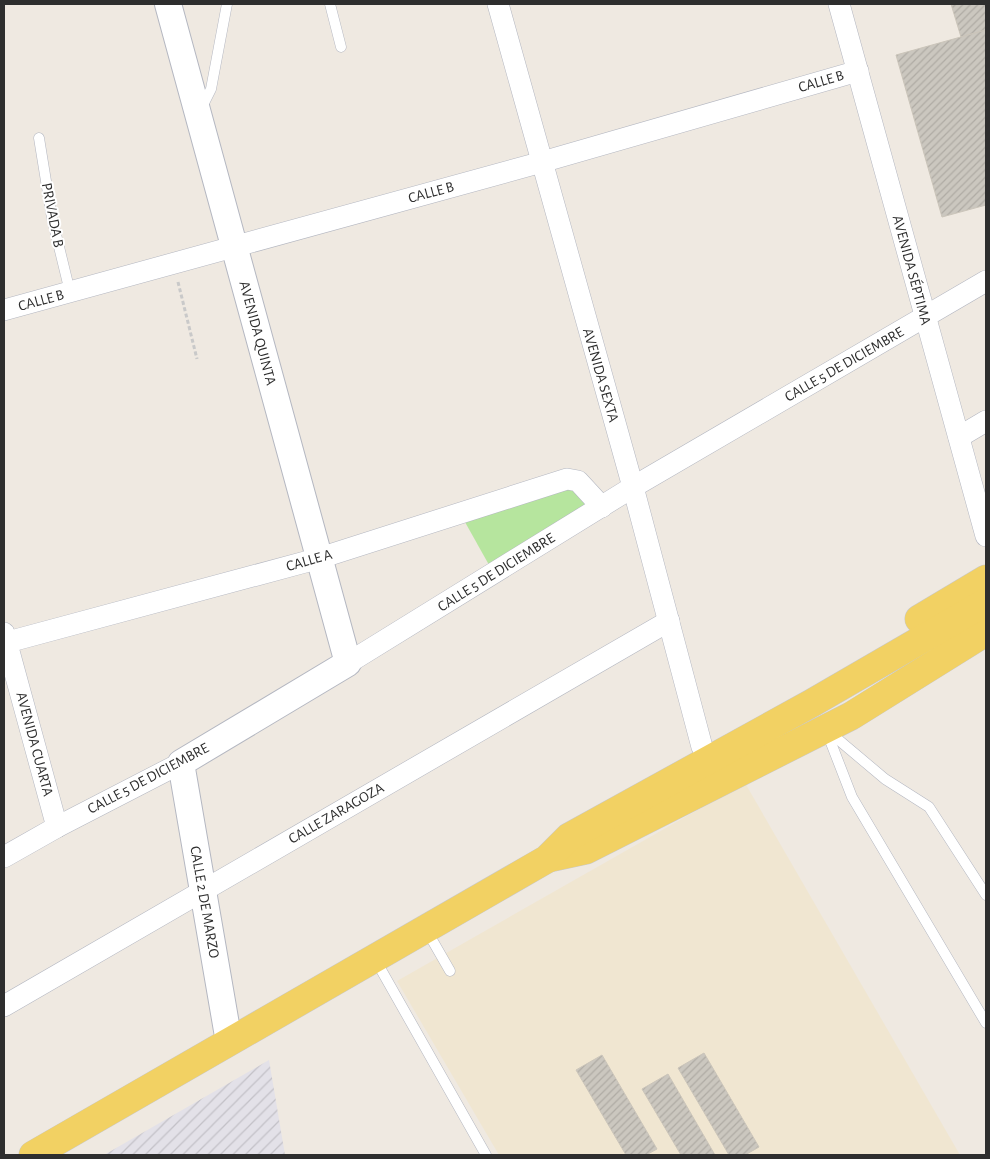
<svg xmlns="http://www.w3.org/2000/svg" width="990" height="1159" font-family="'Alegreya Sans',sans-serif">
<defs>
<pattern id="industrial-furrows" width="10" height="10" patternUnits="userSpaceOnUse" patternTransform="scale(1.25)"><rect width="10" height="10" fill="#e3e1e8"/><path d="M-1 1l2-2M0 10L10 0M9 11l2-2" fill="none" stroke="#c3c1c7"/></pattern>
<pattern id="building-hatch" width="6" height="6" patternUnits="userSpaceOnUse" patternTransform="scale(1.25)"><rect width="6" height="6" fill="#cbc7bf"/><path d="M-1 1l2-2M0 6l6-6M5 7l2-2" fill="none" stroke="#afaba4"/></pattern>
</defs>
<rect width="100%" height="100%" fill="#efe9e1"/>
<path fill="url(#industrial-furrows)" d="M269,1060L285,1155H104Z"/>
<path fill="#f0e6d1" d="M745,783L960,1155H499L397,981Z"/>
<path fill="#b6e59e" d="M570,481L599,506L493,572L461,515Z"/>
<g fill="url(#building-hatch)" stroke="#cbc5ba">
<path d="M951,4H986V30L961,37Z"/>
<path d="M986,30V205L942,217L896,55Z"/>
<path d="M704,1053L759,1147L745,1155H729L678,1068Z"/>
<path d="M602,1055L657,1149L646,1155H626L576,1070Z"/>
<path d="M668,1074L715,1155H681L642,1089Z"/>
</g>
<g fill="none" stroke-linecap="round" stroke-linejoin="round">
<g stroke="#b4b7c1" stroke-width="11">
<g id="service">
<path d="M330,4L341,47"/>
<path d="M202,107L211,89L227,4"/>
<path d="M39,138L52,218L70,292"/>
<path d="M826,730L852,797L986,1023"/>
<path d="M828,731L885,779L929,807L986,895"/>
<path d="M427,929V931L450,971"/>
<path d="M375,959L486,1155"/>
</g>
</g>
<g stroke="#b4b7c1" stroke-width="22">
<g id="minor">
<path d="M498,4L633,487L702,747"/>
<path d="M839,4L986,536"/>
<path d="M4,310L542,162L858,71"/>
<path d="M959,437L986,421"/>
<path d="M4,633L57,827"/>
<path d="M4,643L320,558L567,479L578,481L602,507"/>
<path d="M348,663L633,487L986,281"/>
<path d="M4,857L57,827L181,763"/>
<path d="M4,1006L669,621"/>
</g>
</g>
<g stroke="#b4b7c1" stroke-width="28">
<path id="tertiary" d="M168,4L348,663L181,763L229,1042"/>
</g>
<g stroke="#c9c9c9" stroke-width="29">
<g id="primary">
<path d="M919,619L986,579"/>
<path d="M549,858L586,850L851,716L986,632"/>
<path d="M33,1155L547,859L569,837L812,703L986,602"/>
</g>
</g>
<path stroke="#c9c9c9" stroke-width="3" stroke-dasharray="4 2.5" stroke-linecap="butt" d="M178,282L197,359"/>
<use href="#service" stroke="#fff" stroke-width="10"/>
<use href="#minor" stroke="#fff" stroke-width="21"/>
<use href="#tertiary" stroke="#fff" stroke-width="26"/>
<use href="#primary" stroke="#f2d163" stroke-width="28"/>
</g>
<g text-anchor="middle" stroke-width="4" stroke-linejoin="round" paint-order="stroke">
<g font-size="15" fill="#2e2e2e" stroke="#fff">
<text transform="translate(821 81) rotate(-16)" y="5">CALLE B</text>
<text transform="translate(431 192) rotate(-15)" y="5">CALLE B</text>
<text transform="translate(53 215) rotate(79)" y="5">PRIVADA B</text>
<text transform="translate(912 270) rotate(75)" y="5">AVENIDA SÉPTIMA</text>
<text transform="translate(41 300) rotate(-15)" y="5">CALLE B</text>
<text transform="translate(258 333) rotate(75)" y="5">AVENIDA QUINTA</text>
<text transform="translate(844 364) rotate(-30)" y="5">CALLE 5 DE DICIEMBRE</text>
<text transform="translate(601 375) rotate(74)" y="5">AVENIDA SEXTA</text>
<text transform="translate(309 560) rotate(-16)" y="5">CALLE A</text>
<text transform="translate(496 572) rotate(-32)" y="5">CALLE 5 DE DICIEMBRE</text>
<text transform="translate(35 744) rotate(75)" y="5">AVENIDA CUARTA</text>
<text transform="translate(148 778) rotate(-28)" y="5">CALLE 5 DE DICIEMBRE</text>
<text transform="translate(336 813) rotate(-30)" y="5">CALLE ZARAGOZA</text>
<text transform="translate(205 902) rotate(80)" y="5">CALLE 2 DE MARZO</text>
</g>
</g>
<rect width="990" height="1159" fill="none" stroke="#2e2e2e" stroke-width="10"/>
</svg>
